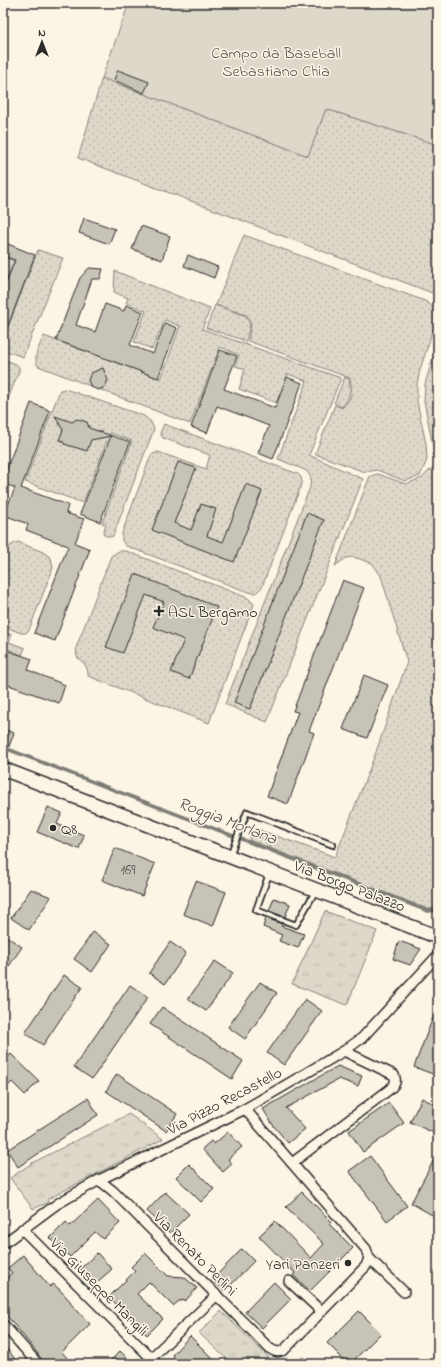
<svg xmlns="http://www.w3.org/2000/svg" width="441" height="1367" font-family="'Indie Flower',sans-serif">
<defs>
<pattern id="grass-dots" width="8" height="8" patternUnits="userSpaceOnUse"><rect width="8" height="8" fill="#ded8ca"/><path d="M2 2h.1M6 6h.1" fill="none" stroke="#bfbaae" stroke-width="1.8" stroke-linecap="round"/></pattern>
<pattern id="park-tufts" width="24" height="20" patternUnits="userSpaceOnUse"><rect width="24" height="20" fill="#ded8ca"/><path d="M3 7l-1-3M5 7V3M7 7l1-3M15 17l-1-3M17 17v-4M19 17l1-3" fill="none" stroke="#bfbaae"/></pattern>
</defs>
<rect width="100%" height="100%" fill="#fcf5e5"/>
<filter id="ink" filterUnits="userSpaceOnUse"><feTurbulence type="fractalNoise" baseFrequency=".025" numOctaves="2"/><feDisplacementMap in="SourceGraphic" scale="8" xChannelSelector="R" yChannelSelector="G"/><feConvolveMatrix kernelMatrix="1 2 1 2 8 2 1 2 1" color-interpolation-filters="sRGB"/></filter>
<g filter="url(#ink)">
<g fill="url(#grass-dots)" stroke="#84827a">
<path d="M102,78L308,156L326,109L438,145V290L435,294L78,158Z"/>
<path d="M244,235L425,301L433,307L435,323L420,370L417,384V401L426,444L427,460L420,476L405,481L377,470L365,472L315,454L335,405L342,408C352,399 353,391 350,378L248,341L251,324L247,315L216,305Z"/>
<path d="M38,250L63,258L23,357L3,350V340Z"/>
<path d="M3,257L14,261L3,288Z"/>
<path d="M115,271L210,309L202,329L341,378L309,455L363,479L267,722L225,704L310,487L311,478L307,471L278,459L307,381L288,374L276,403L239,389L245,369L235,366L239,355L220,347L190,424L38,366C32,357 40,345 44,336L161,379L180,326L165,320L152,349L134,342L146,311L126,303L128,298L114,292Z"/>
<path d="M215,305L246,316L250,324L246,341L206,328Z"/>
<path d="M438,341V908L428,909L249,840L254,828L335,857L375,755L407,662L381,576L372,563L353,557L346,558L335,566L370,476L378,474L406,484L422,478L433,467H437L424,401L425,384Z"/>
<path d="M3,359L16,364L19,367V371L3,412Z"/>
<path d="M345,377L349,379C351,390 350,398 342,407L334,403Z"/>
<path d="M65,389L144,416L151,422L154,429L113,536L111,537L104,535L103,533L106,525L102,523L132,441L110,433L83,503L25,482L60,390Z"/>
<path d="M164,424L298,474L301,477L302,483L262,587L256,593L248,592L126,546L122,541V533L151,455L158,452L206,469L210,455L163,438L160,433Z"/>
<path d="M18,542L43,552L51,558L53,568L29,630L26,633H21L3,626V555L11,545Z"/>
<path d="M119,551H126L248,598L254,604L209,723L88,676C88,666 84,663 77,657L76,648L111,556Z"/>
<path d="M10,634H12L9,642L25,648L22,655L3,647V641L5,635Z"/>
</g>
<g fill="url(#park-tufts)" stroke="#84827a">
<path d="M325,911L377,931L347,1005L292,984Z"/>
<path d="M129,1114L163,1139L48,1199L47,1203L33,1209L10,1178L32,1163Z"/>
<path d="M221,1311L266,1355L277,1364H232L199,1333Z"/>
<path d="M303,1357L312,1364H291Z"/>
</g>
<path fill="#ded8ca" stroke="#84827a" d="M129,3H438V145L326,109L308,156L102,78Z"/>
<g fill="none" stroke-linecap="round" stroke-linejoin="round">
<path stroke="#7d7b74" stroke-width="3.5" d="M10,750L428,911L438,910"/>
</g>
<g fill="#c8c3b7" stroke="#2b2b2b">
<path d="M118,70L149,82L144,93L114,80Z"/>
<path d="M84,218L115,229L109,244L79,233Z"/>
<path d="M141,226L170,236L162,260L132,249Z"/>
<path d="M3,242L35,255L4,336L3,291L15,260L3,256Z"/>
<path d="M188,255L218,267L214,278L184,266Z"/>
<path d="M89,268L103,269L100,279H92L76,325L95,332L105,304L124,311L126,305L143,312L130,345L153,354L165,323L177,328L158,378L56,340L80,278Z"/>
<path d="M220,350L237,356L224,389L275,408L287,377L302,383L273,459L258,453L269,426L217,406L207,433L191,427Z"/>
<path d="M103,368L108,380L105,387L98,390L91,387L88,380L91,373Z"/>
<path d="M31,403L47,409V410L50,411L21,488L68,505L66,513L84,519L75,543L90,549L55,641L34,633L68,546L26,530L28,524L4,515L15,488L3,483V479Z"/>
<path d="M55,416L72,422L77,419L87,422L89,428L130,442L100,522L80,514L111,436L91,440L87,451L64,444L63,441L59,440L63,430Z"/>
<path d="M178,462L196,468L174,523L191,530L201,504L216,509L207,536L223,542L246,484L262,491L234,562L152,530Z"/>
<path d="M307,513L324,520L250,709L234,703Z"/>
<path d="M135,574L217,607L189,679L171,672L184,640L153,627L164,602L146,595L123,653L106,647Z"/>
<path d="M343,580L364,588L309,731L314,733L288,804L267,796L298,712L293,711Z"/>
<path d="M3,649L32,659L28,670L65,685L59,703L3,683Z"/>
<path d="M364,675L388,685L367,738L343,729Z"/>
<path d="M3,729L14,733L4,760H3Z"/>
<path d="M48,807L62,813L57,824L84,835L79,849L37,832Z"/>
<path d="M115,848L155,864L142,896L102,880Z"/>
<path d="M196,881L226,892L213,926L183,914Z"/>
<path d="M31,889L51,897L29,930L11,918Z"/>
<path d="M274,898L290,904L285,917L269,911Z"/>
<path d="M266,918L282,924L281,926L304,934L298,948L279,941L282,935L263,927Z"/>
<path d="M93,932L111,944L92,972L74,959Z"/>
<path d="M3,934L22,947L3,975Z"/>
<path d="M399,941L421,949L410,965L393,959Z"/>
<path d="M170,942L186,953L165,984L149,973Z"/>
<path d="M215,961L233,973L206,1011L188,999Z"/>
<path d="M64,975L82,987L43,1045L25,1033Z"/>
<path d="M260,982L277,993L245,1039L228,1027Z"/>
<path d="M130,985L148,997L92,1079L74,1067Z"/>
<path d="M305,999L322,1011L284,1065L267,1053Z"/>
<path d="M162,1007L243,1061L232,1079L150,1024Z"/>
<path d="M437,1007H438V1076L414,1067Z"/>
<path d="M11,1054L39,1081L25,1095L12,1082L3,1091V1062Z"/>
<path d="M338,1066L362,1076L358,1086L339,1079L286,1108L305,1129L288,1143L273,1125L263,1109Z"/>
<path d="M117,1074L177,1114L166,1131L106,1091Z"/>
<path d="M88,1098L98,1115L18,1167L7,1150Z"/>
<path d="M422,1098L438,1106V1135L410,1122Z"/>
<path d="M389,1103L404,1123L363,1152L349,1131Z"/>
<path d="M228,1132L242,1147L228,1159L232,1164L223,1172L202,1149L211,1141L214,1144Z"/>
<path d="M438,1152V1203L432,1215L411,1203Z"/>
<path d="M370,1156L407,1206L387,1221L349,1171Z"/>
<path d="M189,1164L214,1189L201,1202L176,1177Z"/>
<path d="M165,1192L189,1214L170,1233L147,1211Z"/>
<path d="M302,1192L332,1222L329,1224L353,1248L310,1291L293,1275L295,1273L259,1236L275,1221L311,1258L324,1244L286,1207Z"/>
<path d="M98,1200L120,1223L103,1239L95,1232L70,1257L50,1238L66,1222L70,1226Z"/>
<path d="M242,1249L254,1261L225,1291L212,1280Z"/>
<path d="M97,1253L112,1269L95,1284L80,1269Z"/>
<path d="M145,1253L168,1276L184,1277L197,1288L186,1300L179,1301L173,1306L149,1282L137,1294L163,1319L147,1335L109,1297L135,1271L131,1267Z"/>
<path d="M23,1255L50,1287L53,1284L59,1289L71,1302L70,1303L90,1324L62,1352L72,1364H45L38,1355H39L3,1311V1281L12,1273L8,1268Z"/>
<path d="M274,1282L291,1299L262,1328L245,1312Z"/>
<path d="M359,1311L381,1333L350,1364H348L327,1343Z"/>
<path d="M190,1336L218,1364H181L172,1355Z"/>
<path d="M3,1344L19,1364H3Z"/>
<path d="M120,1351L133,1364H107Z"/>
</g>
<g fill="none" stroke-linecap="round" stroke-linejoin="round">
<g stroke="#2b2b2b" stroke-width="8">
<g id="lane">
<path d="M230,855L247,812L333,845"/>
<path d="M269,874L256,910L296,925L315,892"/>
</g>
</g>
<g stroke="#2b2b2b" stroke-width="12">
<g id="street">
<path d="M245,1109L366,1249L369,1258L404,1292"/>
<path d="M292,1163L390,1089C395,1084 397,1082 394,1075L344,1051"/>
<path d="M99,1180L113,1191L269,1348C275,1352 278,1353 284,1350L366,1266L369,1258"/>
<path d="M22,1229L157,1364"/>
<path d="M3,1244L57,1204L99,1180L245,1109L344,1051L362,1038L438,955"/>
<path d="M289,1281L321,1311"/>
<path d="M3,1324L38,1364"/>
<path d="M151,1358L217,1295"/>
</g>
</g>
<g stroke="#2b2b2b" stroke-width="16">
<path id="secondary" d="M3,769L438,937"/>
</g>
<use href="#lane" stroke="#fcf5e5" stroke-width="4.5"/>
<use href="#street" stroke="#fcf5e5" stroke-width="9"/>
<use href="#secondary" stroke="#fcf5e5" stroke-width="13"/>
</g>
</g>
<g fill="#2b2b2b" stroke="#fcf5e5" stroke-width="1.5">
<path d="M157 605h4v4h4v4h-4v4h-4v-4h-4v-4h4z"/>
<circle cx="53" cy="828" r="4"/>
<circle cx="348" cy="1263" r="4"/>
</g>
<g text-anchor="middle" stroke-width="3" stroke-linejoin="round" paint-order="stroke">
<g font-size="14" fill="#52514e">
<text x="128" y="874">169</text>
</g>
<g font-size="16" fill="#585653" stroke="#fcf5e5">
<text x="276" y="58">Campo da Baseball<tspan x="276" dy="18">Sebastiano Chia</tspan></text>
</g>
<g font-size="16" fill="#2b2b2b" stroke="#fcf5e5" text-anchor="start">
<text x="168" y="617">ASL Bergamo</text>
<text x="61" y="834">Q8</text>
<text x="340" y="1269" text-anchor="end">Yari Panzeri</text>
</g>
<g font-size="16" fill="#2b2b2b" stroke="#fcf5e5">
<text transform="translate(350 885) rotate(21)" y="6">Via Borgo Palazzo</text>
<text transform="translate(224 1100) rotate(-28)" y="6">Via Pizzo Recastello</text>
<text transform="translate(196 1253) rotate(45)" y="6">Via Renato Perlini</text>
<text transform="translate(100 1286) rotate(45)" y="6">Via Giuseppe Mangili</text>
</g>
<g font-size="17" font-style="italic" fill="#545350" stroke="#fcf5e5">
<text transform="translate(228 820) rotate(21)" y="6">Roggia Morlana</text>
</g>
</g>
<rect width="441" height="1367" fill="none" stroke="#fcf5e5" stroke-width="16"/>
<rect x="8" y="8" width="425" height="1351" fill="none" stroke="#2b2b2b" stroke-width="1.5" filter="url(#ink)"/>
<g transform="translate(42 42)" stroke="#fcf5e5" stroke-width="3" paint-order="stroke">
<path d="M0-3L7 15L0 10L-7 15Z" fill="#2b2b2b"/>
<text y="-6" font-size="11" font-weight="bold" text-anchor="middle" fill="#2b2b2b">N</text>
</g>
</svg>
